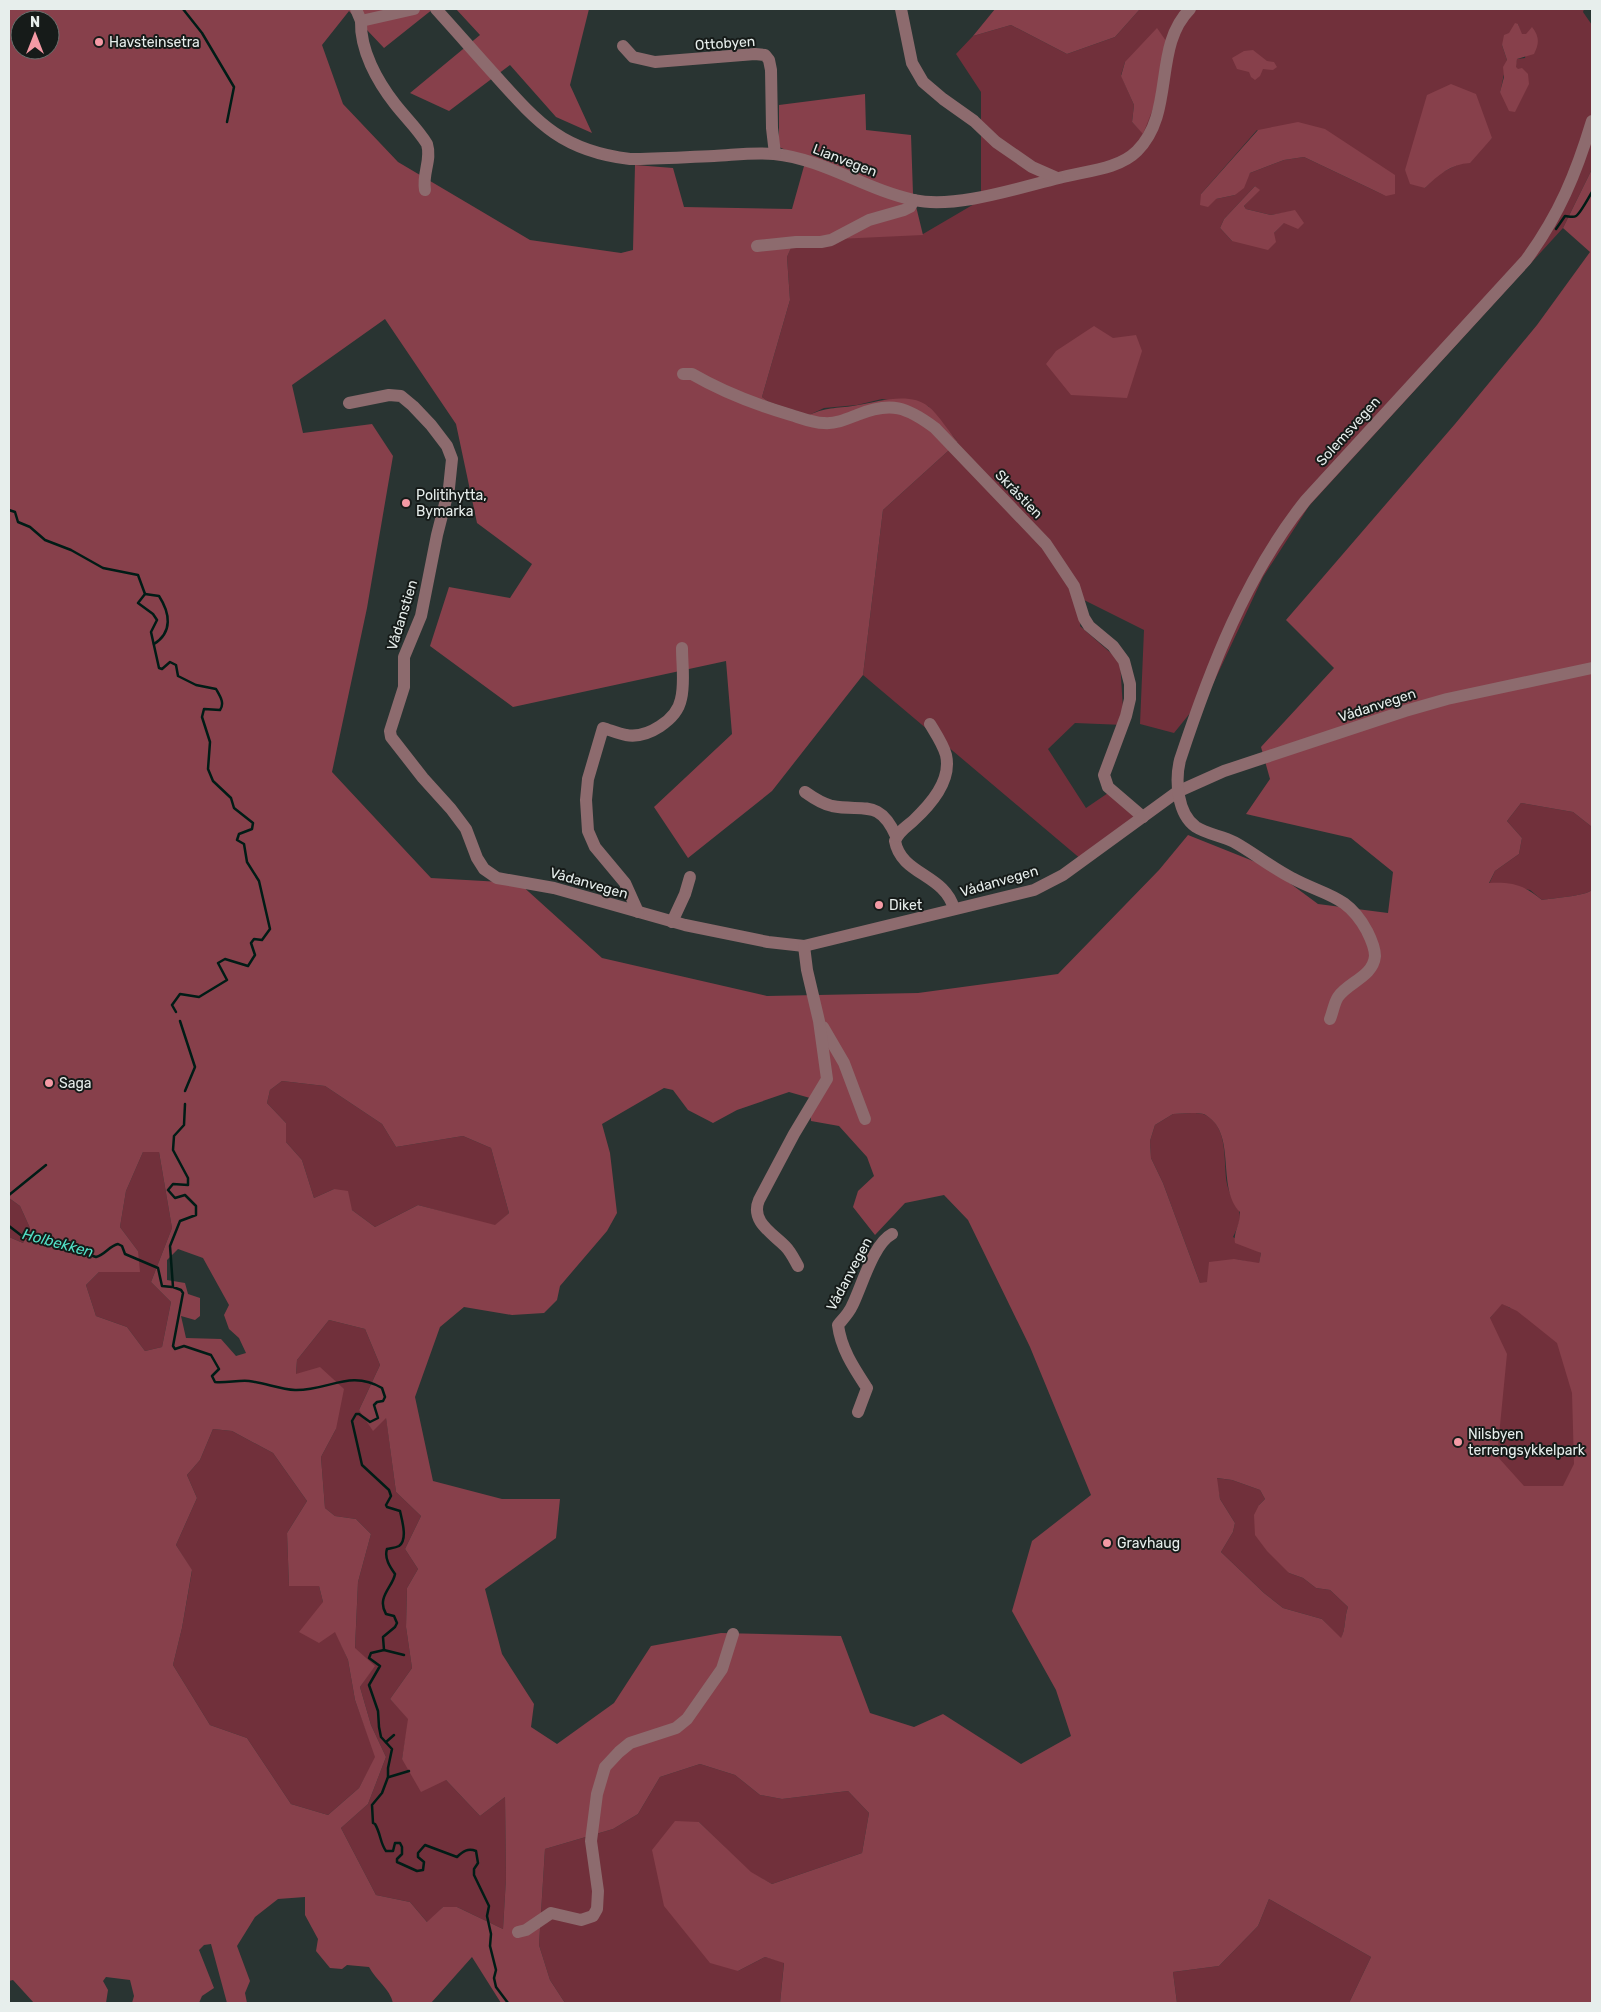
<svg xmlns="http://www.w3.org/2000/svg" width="1601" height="2012" font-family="Rubik,sans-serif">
<rect width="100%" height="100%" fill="#293432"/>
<g fill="#71303b" fill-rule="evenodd">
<path d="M1140,9H1584L1583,12L1592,25V169L1563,228L1309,506L1263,577L1212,686L1174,733L1140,724L1144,630L1084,600L1080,626L1120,661L1124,725L1075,723L1048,749L1086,808L1111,791L1135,816L1082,860L863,675L883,510L958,442L928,406L882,399L857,405L824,408L809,415L769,402L762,397L790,300L787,257L794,240L923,234L981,200V92L956,54L973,36L1011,25L1067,54L1115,37ZM1518,24L1521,34L1526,35L1532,28L1525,58L1517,59L1515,67L1517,69L1500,93L1507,60L1502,45ZM1125,62L1143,133L1132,122L1134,105L1121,75ZM1257,130L1386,196L1304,157L1284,160L1250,173L1235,195L1216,199L1201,194ZM1492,138L1459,164L1437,175L1425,188L1405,170ZM1255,186L1259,190L1244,206L1246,209L1271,215L1295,211L1274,233L1232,241L1220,228L1224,219Z"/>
<path d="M1521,803L1573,812L1592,827V890C1586,896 1553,898 1542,900L1530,890L1489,884L1495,871L1519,854L1522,838L1507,821Z"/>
<path d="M282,1081L325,1086L382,1124L396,1147L463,1136L491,1148L509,1213L495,1226L418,1205L375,1227L352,1210L334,1189L314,1198L302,1160L286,1142V1123L267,1103L270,1090Z"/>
<path d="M1192,1113C1196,1113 1203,1113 1207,1116C1229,1129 1223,1163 1227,1184C1233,1210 1249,1206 1233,1237L1261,1253L1259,1264L1234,1259L1490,1318L1502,1303L1510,1308L1592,1250V1665L1205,1283H1200L1163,1183L1151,1158L1150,1141L1155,1125L1173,1114Z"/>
<path d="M143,1152H159L172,1228L151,1282L171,1302L162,1347L145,1351L127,1327L96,1316L86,1285L99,1272L138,1251L120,1227L126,1191Z"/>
<path d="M9,1198L20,1206L30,1228L23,1243L9,1237Z"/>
<path d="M329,1320L365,1329L380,1365L359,1410L386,1417L396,1492L421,1516L405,1549L418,1569L407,1588L406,1627L412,1668L390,1699L409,1719L402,1759L446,1780L480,1816L505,1797L506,1878L503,1929L457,1907H443L428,1923L410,1902L376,1895L341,1828L368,1804L386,1757L371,1725L360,1687L374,1666L355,1649L358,1582L371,1534L356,1519L335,1516L325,1508L321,1457L336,1429L296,1374L297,1360Z"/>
<path d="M213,1429L232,1431L273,1453L307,1501L287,1533L289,1586H319L323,1602L348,1660L355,1700L376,1757L359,1788L328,1815L291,1804L247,1738L210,1725L173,1665L182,1628L192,1571L176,1545L197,1498L187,1475L200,1460Z"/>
<path d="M1216,1478L1232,1480L1260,1490L1265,1499L1259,1505L1289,1573L1303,1578L1316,1588L1330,1590L1348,1607C1344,1618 1346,1629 1341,1639L1322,1619L1283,1608L1264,1593L1221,1552L1233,1532L1235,1523L1220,1499Z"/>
<path d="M700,1764L735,1775L760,1795L782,1799L848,1791L869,1813L862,1853L772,1884L751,1873L699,1822L738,1971L765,1957L784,1962L780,2003H565L550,1980L539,1945L545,1849L613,1829L638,1814L660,1777Z"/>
<path d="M1269,1899L1371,1957L1349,2003H1177L1173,1972L1219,1966L1258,1926Z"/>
</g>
<g fill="#87404b" fill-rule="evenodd">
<path d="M9,9H433L384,48L349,11L322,45L343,104L398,162L530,240L621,253L633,250L635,165L673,168L684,207L792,209L806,159L779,147V105L865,94L866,130L911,135L913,194L923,235L794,241L787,257L790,300L762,397L769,402L809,415C829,406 838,409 858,405C878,402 910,391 929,407C937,413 950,433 958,442L883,510L863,675L772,791L688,858L654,807L732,734L726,661L513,707L430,646L449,587L510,598L532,564L477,523L456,424L385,319L292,385L303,433L372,424L393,456L367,608L332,772L431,878L519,883L602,958L767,996L918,993L1058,974L1159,870L1188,835L1268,867L1318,904L1388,913L1393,872L1351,838L1246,814L1270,779L1261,747L1334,668L1286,620L1455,424L1537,325L1590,252L1563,228L1592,169V827L1573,812L1521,803L1507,821L1522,838L1519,854L1495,871L1489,883C1513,882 1524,885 1542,900C1553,898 1586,896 1592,890V2003H1349L1371,1957L1269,1899L1258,1926L1219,1966L1173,1972L1177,2003H780L784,1963L765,1957L738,1971L710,1963L664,1906L652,1850L675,1821L699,1822L751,1872L772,1884L862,1853L869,1813L848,1791L782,1799L760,1795L735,1775L700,1764L660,1777L638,1814L613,1829L545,1849L539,1945L550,1980L565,2003H501L472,1957L431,2003H393C390,1989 376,1980 369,1967L347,1965L342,1969L330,1968L316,1951L318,1939L305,1915V1897L278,1899L255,1917L237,1946L250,1981L245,1993L247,2003H227L211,1944L204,1945L199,1950L214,1988L202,1996L199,2003H132L134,1996L130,1980L106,1977L103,1981L108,1990L106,2003H34L13,1980L9,1981V1237L23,1243L30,1228L20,1206L9,1198ZM20,20H50V50H20ZM282,1081L325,1086L382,1124L396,1147L463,1136L491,1148L509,1213L495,1225L418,1205L375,1227L352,1210L348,1191L334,1189L314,1198L302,1160L286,1142V1123L267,1103L270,1090ZM664,1088L673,1090L688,1110L713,1123L737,1110L789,1092L810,1098L811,1121L839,1126L867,1157L874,1176L858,1191L853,1207L875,1235L905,1203L944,1195L968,1220L1030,1347L1091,1495L1032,1541L1012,1611L1056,1690L1071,1736L1021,1764L943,1714L914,1727L870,1713L841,1636L721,1633L651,1646L614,1703L557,1744L531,1727L534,1704L502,1654L485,1589L556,1538L560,1499H502L433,1481L415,1397L440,1327L464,1307L512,1315L544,1313L557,1300L560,1286L607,1231L617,1213L610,1153L602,1124ZM1192,1113C1197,1113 1204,1113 1207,1116C1237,1135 1216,1188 1240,1212C1240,1225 1233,1233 1235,1243L1261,1253L1259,1263L1234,1259L1209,1262L1207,1282L1200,1283L1163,1183L1151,1158L1150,1141L1155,1125L1173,1114ZM143,1152H159L172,1228L151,1282L171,1302L162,1347L145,1351L127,1327L96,1316L86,1285L99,1272H140L138,1251L120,1227L126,1191ZM178,1249L203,1258L229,1305L224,1315L229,1329L239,1338L246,1353L236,1356L221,1339L186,1338L181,1316L195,1320L200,1316V1298L188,1294L185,1283L167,1280V1260ZM1502,1304L1517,1311L1557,1343L1572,1393L1574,1464L1563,1486H1524L1497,1456L1507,1354L1490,1318ZM329,1320L365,1329L380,1365L359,1410L373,1431L386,1418L396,1492L421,1516L405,1549L418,1569L407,1588L406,1627L412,1668L390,1699L408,1719L402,1759L421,1792L446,1780L480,1816L505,1797L506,1878L503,1929L457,1907H443L427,1922L410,1902L376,1895L341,1828L368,1804L386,1757L371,1725L360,1687L375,1666L355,1648L358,1582L371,1534L356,1519L335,1516L325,1508L321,1457L336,1429L344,1389L320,1367L296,1374L297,1360ZM213,1429L232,1431L273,1453L307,1501L287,1533L289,1586H319L323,1602L299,1632L319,1643L335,1632L348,1660L355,1700L375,1757L359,1788L328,1815L291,1804L247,1738L210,1725L173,1665L182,1628L192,1570L176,1545L197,1498L187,1475L200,1460ZM1217,1478L1232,1480L1260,1490L1265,1499L1259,1505L1254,1515L1255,1535L1267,1551L1289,1573L1303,1578L1316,1588L1330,1590L1348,1607C1344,1618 1346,1629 1341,1638L1322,1619L1283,1608L1264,1593L1221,1552L1233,1532L1235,1523L1220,1499Z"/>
<path d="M456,9H589L570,85L592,133L556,117L510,65L449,111L410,93L480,35Z"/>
<path d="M995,9H1140L1115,37L1067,54L1011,25L973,36Z"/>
<path d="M1515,23L1518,24L1522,34H1526L1532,27C1540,37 1539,44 1534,54L1517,59L1516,67L1518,69L1522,68L1528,74L1529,84L1515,112L1509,111L1500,92L1504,77L1503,67L1507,60L1502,45L1504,35L1509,33Z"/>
<path d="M1157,28L1166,41L1154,106L1143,134L1132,122L1134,105L1121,76L1125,62Z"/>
<path d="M1253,50L1267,61L1274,62L1277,67L1273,70L1263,69L1260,76L1255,80L1251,77L1249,72L1237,69L1232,58L1244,51Z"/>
<path d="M1451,84L1476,94L1492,138L1470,163C1451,164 1438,175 1425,188L1410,184L1405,170L1427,95Z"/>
<path d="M1298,122L1325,129L1395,175V194L1386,196L1304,157L1284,160L1250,173L1244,188L1235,195L1216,199L1208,207L1200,205L1201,194L1258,130Z"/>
<path d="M1255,186L1260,190L1244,206L1246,209L1271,215L1295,210L1304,223L1298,229L1284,223L1274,233L1276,242L1268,250L1232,241L1220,228L1224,219Z"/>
<path d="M1094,326L1113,338L1136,335L1142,351L1127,398L1071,395L1046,364L1056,351Z"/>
</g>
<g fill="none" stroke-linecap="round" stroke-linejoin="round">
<g stroke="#001c16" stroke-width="2.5">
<path d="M183,9L202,33L234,87L227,122"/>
<path d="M1556,229L1565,216C1568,216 1573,218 1576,216C1580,214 1589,197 1592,192"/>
<path d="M9,510L15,512L18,522L30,527L45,540L71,550L103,568L138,575L145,594L138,603L153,614L157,620L151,632L159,668L162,669L170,662L176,665L178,676L196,685L216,689C220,696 225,703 220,710L204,709L202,717L210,742L208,769L213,781L231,798L234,808L253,823L252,829L239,834L237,840L244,844L247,862L259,881L270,929L262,940L254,939L251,943L255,955L248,966L225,959L218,963L227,980L199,997L180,994L172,1005L176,1012"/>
<path d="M145,594L159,596C170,613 173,632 154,644"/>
<path d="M180,1021L195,1067L185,1091"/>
<path d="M185,1104L184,1125L174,1136L173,1150L188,1178V1185L173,1184L168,1190L175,1198L185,1195L196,1206V1215L180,1221L170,1246L173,1287L181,1290L183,1293L173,1346L175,1349L184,1346L211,1355L219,1369L212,1376L215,1382C227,1383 238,1380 249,1381C265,1383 280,1389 295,1390C328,1391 350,1369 382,1388L385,1397L383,1401L377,1402L374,1405L378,1418L370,1422L359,1414H356L352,1421L362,1465L389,1490L391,1496L386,1505L387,1507L400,1511C402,1520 408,1540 399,1546C395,1548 391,1548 387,1549C384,1558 390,1567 395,1574C393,1587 376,1597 386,1614L394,1616L397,1623L395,1627L383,1637L384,1650L371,1653L369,1658L380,1666L369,1685L378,1711L379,1727L381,1737L392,1749L388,1768V1777L382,1793L372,1805L373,1823L375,1824C381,1834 380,1843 386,1851H393L395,1843H400L402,1847V1854L397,1859V1862L417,1871L423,1870L424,1862L418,1857V1853L425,1845L457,1857C463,1851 468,1848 476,1851L478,1863L474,1869V1875L489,1906L487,1916L491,1934L490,1946L496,1970L494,1978L496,1987L508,2003"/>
<path d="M9,1195L46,1165"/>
<path d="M9,1226L22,1236L38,1238L96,1257C106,1254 109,1246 118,1244L122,1246L125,1254L158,1268L162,1286L172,1287"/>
<path d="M384,1650L404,1655"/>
<path d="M386,1742L394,1735"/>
<path d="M389,1777L409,1771"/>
</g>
<g stroke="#8d6b6e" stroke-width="12">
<path d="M356,9L361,21"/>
<path d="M414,9L361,21C360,50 377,81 395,104C405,117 418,129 427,144C432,160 422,173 425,190"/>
<path d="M436,9C456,31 475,53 495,75C538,123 562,151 630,159C658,159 686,157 714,156C734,155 754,152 774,154C824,159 866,190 914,200C955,209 1018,188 1059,178C1084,171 1118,170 1137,151C1176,112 1152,47 1190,9"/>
<path d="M901,9L912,63L923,82L943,99L974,121L996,142L1032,167L1057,178"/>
<path d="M623,46L633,57L655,62L755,54L765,55L769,60L771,70L772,128L775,154"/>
<path d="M757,246L796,242H821L831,240L869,220L904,210L910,207L914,200"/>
<path d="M683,374H692C723,392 757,405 791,415C801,418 813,423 824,423C836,424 847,419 857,415C891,401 907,407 935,428L1046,544L1074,586L1084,618L1089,626L1113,646L1124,661L1130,684V699L1126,716L1104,775L1108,787L1143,817"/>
<path d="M349,403L389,395L401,396L413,406L431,425L447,446L452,459L449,488L437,535L421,616L404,657V687L390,731L391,737L423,778L451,809L466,829L477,858L484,869L497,878L554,888L685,925L768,942L804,946L1034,890L1063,875L1177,792L1224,771L1405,711L1447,699L1592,668"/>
<path d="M930,724C936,734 943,744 946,755C952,781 930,805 913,821C906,827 898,832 895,841C901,875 945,874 954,909"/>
<path d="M805,792C812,797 823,804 832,806C863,812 879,798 896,836"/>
<path d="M638,912L625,883L595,847L588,831L586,800L588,779L603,728C610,730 619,734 626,735C647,739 677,720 681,699C685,683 682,665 682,648"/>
<path d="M672,922L685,894L690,877"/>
<path d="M1330,1019C1333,1012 1334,1003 1338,997C1348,982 1373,977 1375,956C1375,948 1371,939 1367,931C1347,894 1325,896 1292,878C1272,868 1254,853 1234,842C1222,836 1207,834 1196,827C1177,814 1175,780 1180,760C1210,669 1246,575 1306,500L1526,260C1559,215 1576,174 1592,121"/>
<path d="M823,1027L844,1063L865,1119"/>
<path d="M798,1266C794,1259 791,1252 785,1246C772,1233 750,1221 759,1200L794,1134L827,1079L819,1021L807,970L804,946"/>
<path d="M858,1412L867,1388C854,1368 841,1349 838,1325C843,1319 849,1313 852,1306C862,1286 873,1244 892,1234"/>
<path d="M518,1932L526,1930L551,1913L581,1920L593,1916L597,1909L598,1891L591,1841L597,1794L605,1767L619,1752L630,1743L676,1728L687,1719L722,1669L733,1634"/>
</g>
</g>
<g fill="#f49aa5" stroke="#161b19" stroke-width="2">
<circle cx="99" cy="42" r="5"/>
<circle cx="406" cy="503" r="5"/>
<circle cx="879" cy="905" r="5"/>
<circle cx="49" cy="1083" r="5"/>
<circle cx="1458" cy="1442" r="5"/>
<circle cx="1107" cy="1543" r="5"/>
</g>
<g text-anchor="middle" stroke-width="4" stroke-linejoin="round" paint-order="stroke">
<g font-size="14" fill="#e7eeec" stroke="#161b19" text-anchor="start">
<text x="109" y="47">Havsteinsetra</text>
<text x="416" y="500">Politihytta,<tspan x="416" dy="16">Bymarka</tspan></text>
<text x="889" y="910">Diket</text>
<text x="59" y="1088">Saga</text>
<text x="1468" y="1439">Nilsbyen<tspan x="1468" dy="16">terrengsykkelpark</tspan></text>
<text x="1117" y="1548">Gravhaug</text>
</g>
<g font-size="14" fill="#e7eeec" stroke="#161b19">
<text transform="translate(725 43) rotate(-4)" y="5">Ottobyen</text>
<text transform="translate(845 160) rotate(21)" y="5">Lianvegen</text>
<text transform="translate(1348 431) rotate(-48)" y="5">Solemsvegen</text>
<text transform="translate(1019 494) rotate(46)" y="5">Skråstien</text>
<text transform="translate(402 615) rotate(-73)" y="5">Vådanstien</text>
<text transform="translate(1377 705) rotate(-18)" y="5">Vådanvegen</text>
<text transform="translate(999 881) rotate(-16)" y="5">Vådanvegen</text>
<text transform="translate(589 883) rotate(16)" y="5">Vådanvegen</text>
<text transform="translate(849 1274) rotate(-62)" y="5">Vådanvegen</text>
</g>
<g font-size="15" font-style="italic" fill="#52e0c6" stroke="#161b19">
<text transform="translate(58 1243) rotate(15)" y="5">Holbekken</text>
</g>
</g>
<rect width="1601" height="2012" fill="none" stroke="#e7eeec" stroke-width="20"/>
<g transform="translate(35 35)"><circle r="24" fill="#161b19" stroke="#6a6f6d"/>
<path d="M0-4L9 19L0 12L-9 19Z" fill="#f49aa5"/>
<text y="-8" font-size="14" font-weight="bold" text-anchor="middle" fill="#e7eeec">N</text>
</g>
</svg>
